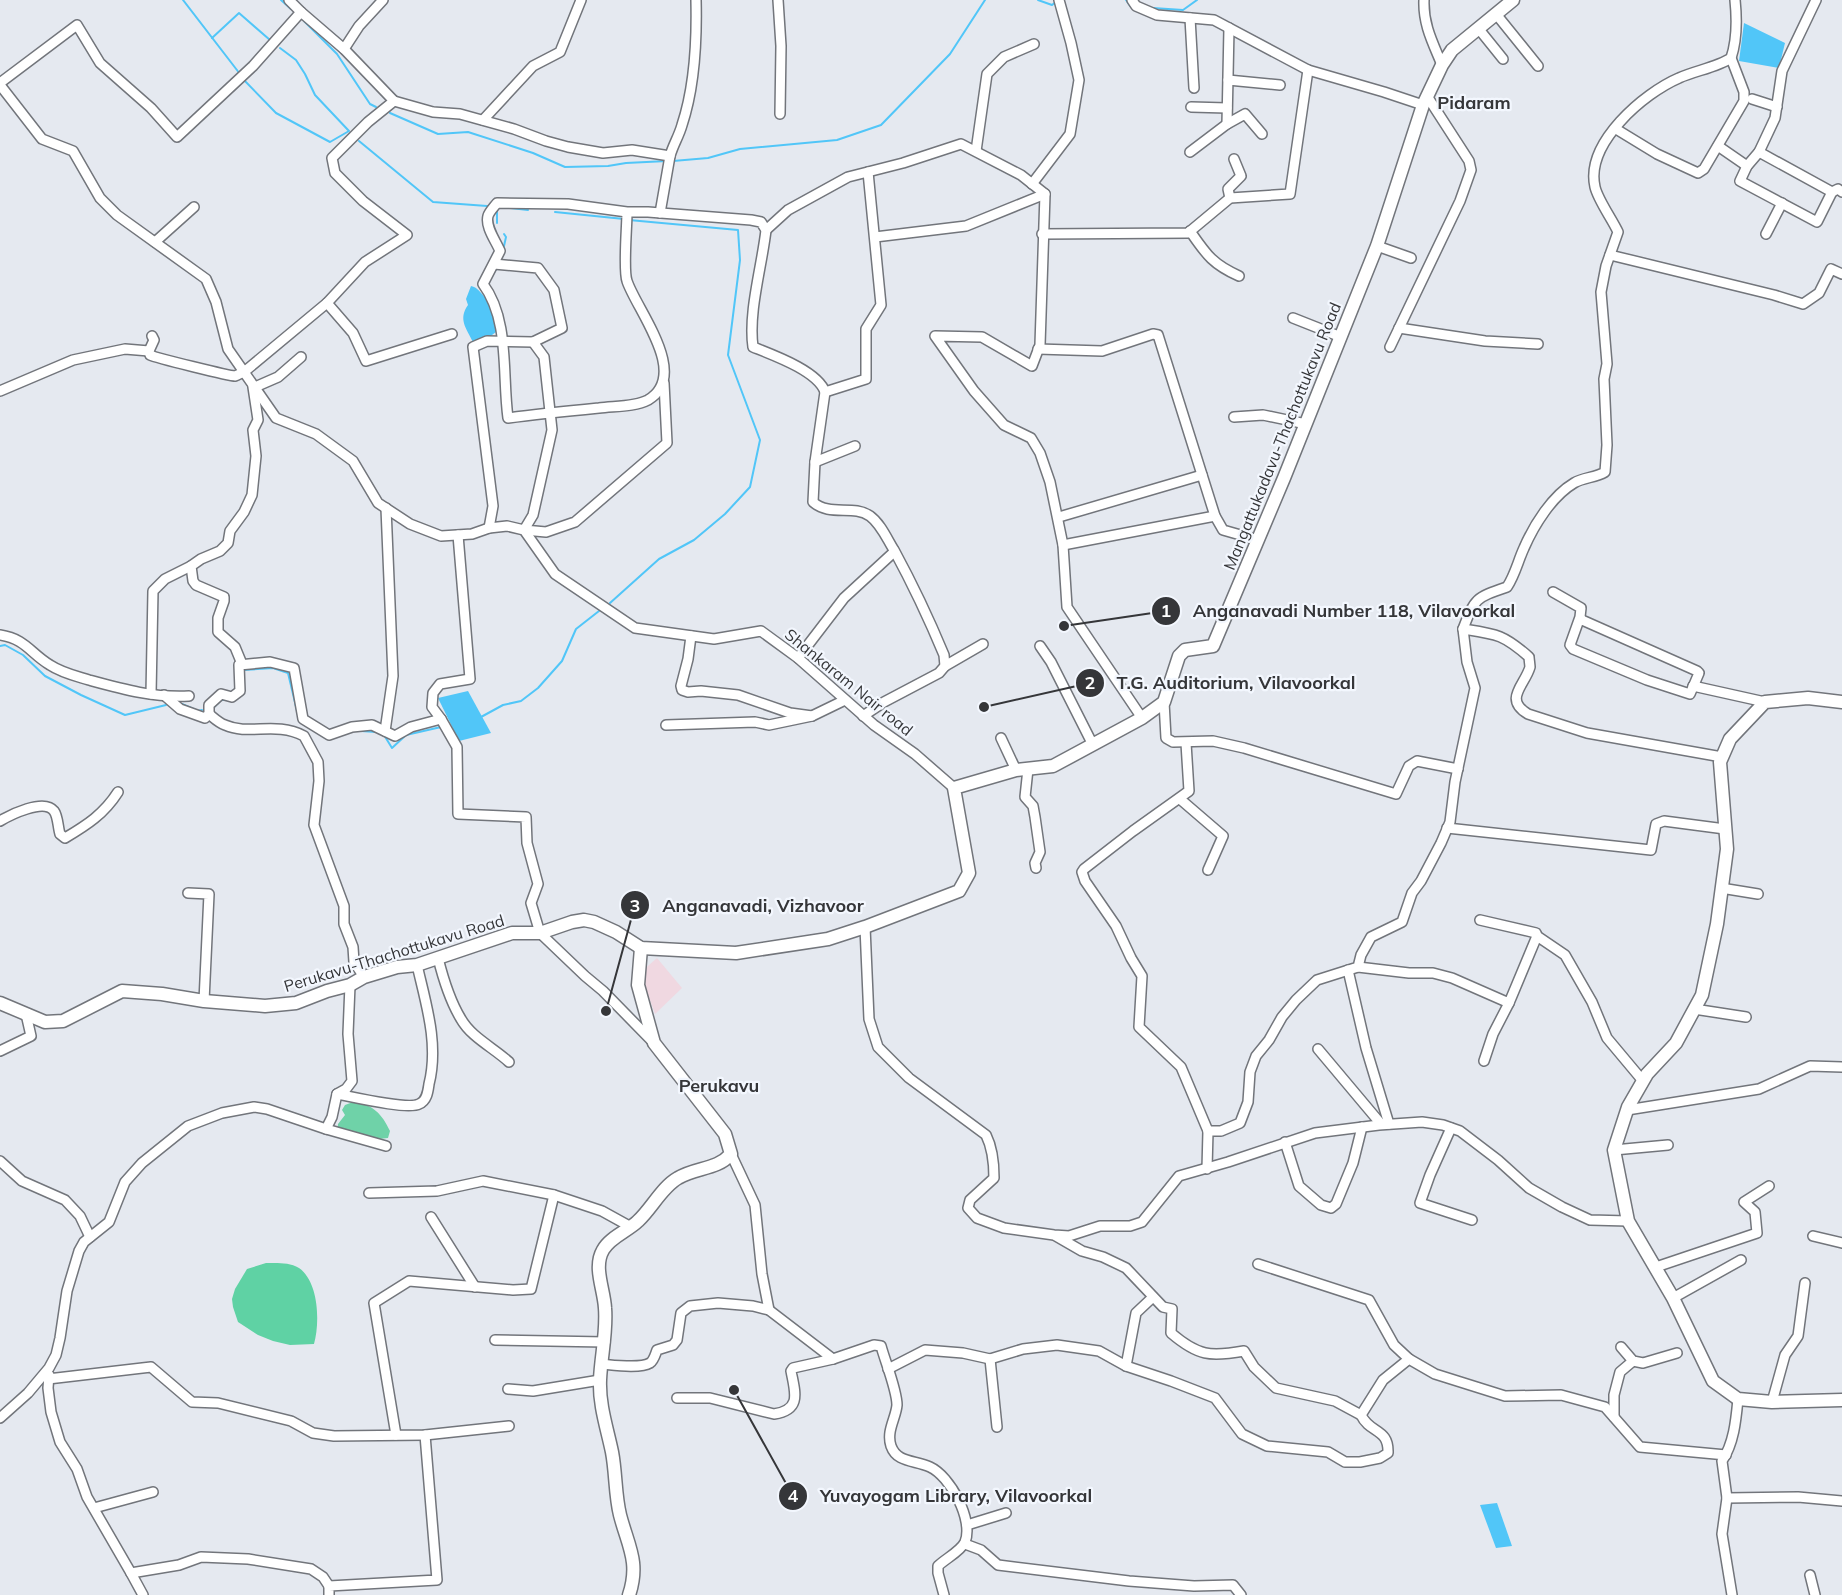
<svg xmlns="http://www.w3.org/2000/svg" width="1842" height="1595" font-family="Mulish,sans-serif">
<rect width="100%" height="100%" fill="#e5e9f0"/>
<path fill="#f0d8e1" d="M657,958L682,988L655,1014L640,973Z"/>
<path fill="#6fd2a8" d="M353,1102C373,1104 382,1114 390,1131L388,1138L360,1141L342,1139L337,1131L338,1124L345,1115L342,1110L345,1105Z"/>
<path fill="#5fd2a4" d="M266,1263C277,1263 289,1262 299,1268C319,1282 320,1323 314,1344L290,1345L273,1341L258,1335L238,1322L233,1307L232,1299L235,1289L247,1269Z"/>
<g fill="#51c6f8">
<path d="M1744,23L1785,43L1779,68L1739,61Z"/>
<path d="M471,286C478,288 478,290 483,295C494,306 496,316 496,332L488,338L473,342C466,328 458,319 468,305L466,299Z"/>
<path d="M468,691L491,733L459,741L438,698Z"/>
<path d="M1497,1503L1512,1546L1496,1548L1480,1505Z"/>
</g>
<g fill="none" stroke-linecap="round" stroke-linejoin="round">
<g stroke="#51c6f8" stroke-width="2">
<path d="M183,0L240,74"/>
<path d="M281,0L291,9"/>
<path d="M1038,0L1052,5L1057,1"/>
<path d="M1126,0L1131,7"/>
<path d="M1153,8L1183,10L1197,0"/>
<path d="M304,21L337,54L370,104L376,107"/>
<path d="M212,38L239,13L270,40"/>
<path d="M243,79L276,113L330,142L349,131L315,95L305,74L296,60L280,48"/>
<path d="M390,113L438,134L468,132L533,153L565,167L608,166L626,163L667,161"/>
<path d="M359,141L433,202L487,206"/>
<path d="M673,161L708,158L740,149L837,140L881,125L950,54L985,0"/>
<path d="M500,207L528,210"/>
<path d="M497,210V223"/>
<path d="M555,212L624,219"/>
<path d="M504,234L506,237L504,246"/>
<path d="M490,279L498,266"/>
<path d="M610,603L659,559L694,540L725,514L750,487L760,440L728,355L740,260L738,230L629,220"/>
<path d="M0,646L5,645L23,655L45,676L81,695L125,715L166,705"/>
<path d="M243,672V670L273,668L288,673L298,715"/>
<path d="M182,704L198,711L202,710"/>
<path d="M213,708L221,700H228"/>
<path d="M481,717L503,705L521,701L538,688L562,661L576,629L599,611"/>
<path d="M361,731L376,732"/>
<path d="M384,735L392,748L406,735L441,727"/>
</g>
<g stroke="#72757b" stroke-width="12">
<g id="street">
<path d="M778,0L781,46L780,114"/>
<path d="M1132,0L1136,6L1157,15L1214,20L1308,70L1384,92L1423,105"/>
<path d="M1424,0C1423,25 1433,43 1442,65"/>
<path d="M1816,0L1782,71L1775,118L1759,152L1832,192L1838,189L1842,192"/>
<path d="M301,12L344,49L394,101"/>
<path d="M1496,14L1538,66"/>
<path d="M1190,18L1194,88"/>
<path d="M1478,28L1503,59"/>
<path d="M344,49L359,26L383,0"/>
<path d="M1228,80L1280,85"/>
<path d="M0,83L77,25L100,63L151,108L177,137L253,66L301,12L289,0"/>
<path d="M0,85L42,139L73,151L100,198L117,215L206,279L216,302L228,349L276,418L316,434L353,461L378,503L410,524L441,536L472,534L489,528L507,526L524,530L555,574L635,628L714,639L761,631L798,658L874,725L915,754L954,788"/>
<path d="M1752,99L1777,107"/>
<path d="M1191,107L1227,108"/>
<path d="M483,120L533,66L560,52L581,0"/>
<path d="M1227,124L1229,28"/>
<path d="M1616,129L1657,154L1698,173L1704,169L1744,101V92L1731,58"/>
<path d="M1718,146L1747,166"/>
<path d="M976,151L987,74L1004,57L1034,44"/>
<path d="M1190,152L1227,124L1245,114L1262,134"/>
<path d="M1759,152L1747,166L1740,181L1817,222L1832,192"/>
<path d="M1032,184L1070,134L1079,80L1071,43L1059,0"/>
<path d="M1230,198L1228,189L1241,176L1234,159"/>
<path d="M627,212C627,227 623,270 627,281C636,309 691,375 648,400C635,407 614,406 599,408C568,411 538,414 508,418C502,375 510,320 483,284L500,251C496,241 485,227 488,216C489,212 494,207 497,203L568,204L627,212H648L751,220L761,222L766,230C762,266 748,312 753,347C773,355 818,371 825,392L815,462L813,502C830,517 853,504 870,516C881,524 887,539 894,550C913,585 929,619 944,655L945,666L939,673L884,702L863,716"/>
<path d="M660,213L670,156"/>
<path d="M766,230L788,210L848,177L903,163L961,144L1021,175L1045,194L1040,345L1032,366L982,337L935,336L974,391L1004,425L1031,438L1040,453L1050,482L1063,545L1067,607L1142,718"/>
<path d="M1190,231C1206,254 1212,264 1239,276"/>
<path d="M1042,234L1188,233L1230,198L1290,194L1308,70"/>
<path d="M1766,234L1782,203"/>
<path d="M875,237L966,226L1045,194"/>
<path d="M155,242L194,207"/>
<path d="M1377,246L1411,258"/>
<path d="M1610,255L1774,295L1803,304L1819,293L1831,269L1842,274"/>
<path d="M494,264L538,268L554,290L562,328L533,342L544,357L552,430L533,515L524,530L546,532L575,522L667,443L664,383"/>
<path d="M327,303L353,333L366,361L452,334"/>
<path d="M1293,318L1341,337"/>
<path d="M1399,328L1485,341L1538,344"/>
<path d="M152,336L154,340L149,351L150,355C156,358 230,376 235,376C238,375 241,373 244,372L327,303L365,262L407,235L363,201L335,173L332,158L368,122L394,101L433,112L460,114L514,129L546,141L568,147L603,153L632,150L670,156C673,145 679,136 682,125C695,86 697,41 696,0"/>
<path d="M1390,347L1460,201L1471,170L1469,161L1427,96"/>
<path d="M1038,349L1102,351L1153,334L1158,335L1215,516L1223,530L1258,540"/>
<path d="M255,387L278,377L301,357"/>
<path d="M0,391L73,360L125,349L149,351"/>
<path d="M825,392L866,379V329L881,305L868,172"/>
<path d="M1234,417L1263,415L1306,424"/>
<path d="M815,462L855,446"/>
<path d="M1059,517L1202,475"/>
<path d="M489,528L493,506L473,347L487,341L533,342"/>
<path d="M1063,545L1215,516"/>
<path d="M1553,592L1581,608L1580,617L1582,620L1697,671L1699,673L1690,694L1647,680L1573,649L1570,645L1580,617"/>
<path d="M1463,629C1475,598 1475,598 1507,587C1515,575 1518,561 1524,548C1534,525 1552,496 1574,483C1584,477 1595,478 1605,472L1607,445L1604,379L1607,364L1601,292L1606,266L1618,232C1612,219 1598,200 1595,187C1585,143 1644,93 1679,78C1694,71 1718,67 1731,58C1737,40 1737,19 1735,0"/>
<path d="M0,635C26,639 30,653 50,665C62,673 76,676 89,680C122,689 154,698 189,696"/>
<path d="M691,636L688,659L681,686L682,690L688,692L701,691L738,695L790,713L812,716"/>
<path d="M1040,646L1051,662L1093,745"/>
<path d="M798,658L844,598L894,552"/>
<path d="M242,664L235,647L218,632V618L224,601V597L196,585L193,581L191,566L201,559L220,551L228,543L230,531L244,512L252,495L256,456L253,430L258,420L253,387"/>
<path d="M945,666L983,644"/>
<path d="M1693,686L1765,702"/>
<path d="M151,694L153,591L165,579L191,566"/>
<path d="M164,695L180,709L205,718L209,714V705L221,694L232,697L240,691L239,665L270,662L294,668L303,719L329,735L352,727L372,725L395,736L411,727L441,719L432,707L433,693L440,684L470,679L458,535"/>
<path d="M1164,702L1166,738L1173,742L1213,741L1244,748L1396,794L1409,766L1417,761L1458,769"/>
<path d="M209,714C214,718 219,723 225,725C250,736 275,721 304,736L318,762L319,781L314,825L344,906V924L353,947L354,962L364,977"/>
<path d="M441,719L457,747L458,814L526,817L527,843L538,884L531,903L540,933L585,976L603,991L654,1043"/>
<path d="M666,725L755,722L769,725L812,716L845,700"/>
<path d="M385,731L393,676L386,508"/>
<path d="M1001,738L1016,770"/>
<path d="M1186,743L1189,791L1133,831L1084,869L1082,872L1085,881L1116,926L1131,958L1142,976L1139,1027L1181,1067L1208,1131"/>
<path d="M1028,769L1025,797L1033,806L1035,817L1040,852L1035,863L1036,868"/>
<path d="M1180,799L1223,836L1208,870"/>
<path d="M0,821C10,815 44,798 54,811C58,816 58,828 60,834L65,838C87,825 104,814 118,792"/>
<path d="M1447,828L1651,850L1656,824L1664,821L1725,829"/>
<path d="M1721,888L1758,894"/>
<path d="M188,893L209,894L204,1001"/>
<path d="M865,927L869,1019L878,1047L909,1078L986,1135C993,1149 994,1163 994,1178L970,1200L968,1208L977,1218L1004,1228L1054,1235L1069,1236L1100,1226H1130L1142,1222L1179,1176L1228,1162L1315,1133L1379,1125L1422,1122L1443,1125L1460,1131L1498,1160L1529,1188L1562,1207L1590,1220L1628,1221"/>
<path d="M1537,936L1565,955L1592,1002L1607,1038L1643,1081"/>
<path d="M438,958C443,978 450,1001 461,1019C471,1037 494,1048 509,1062"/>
<path d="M1358,967L1409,973H1433L1452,978L1509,1003L1537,936L1536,933L1480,920"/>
<path d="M1348,970L1366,1048L1389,1124"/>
<path d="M1694,1009L1746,1017"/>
<path d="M1318,1049L1381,1124"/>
<path d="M0,1051L31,1036L26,1014"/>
<path d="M1484,1061L1493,1034L1509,1003"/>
<path d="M337,1094C353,1097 408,1110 419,1104C427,1101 428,1091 429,1084C439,1044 426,1004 417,965"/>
<path d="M1627,1110L1759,1089L1810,1066L1842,1067"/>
<path d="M1451,1128L1430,1175L1420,1203L1472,1220"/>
<path d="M326,1129L386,1146"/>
<path d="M1285,1142L1299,1186L1321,1205L1331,1208L1336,1204L1353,1163L1362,1127"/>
<path d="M1614,1150L1668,1145"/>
<path d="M731,1154L755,1205L762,1274L769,1310"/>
<path d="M0,1161L22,1181L65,1200L80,1216L90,1237"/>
<path d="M1207,1169L1208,1131H1221L1240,1123L1248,1102L1250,1072L1256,1056L1269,1040L1282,1017L1296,1000L1317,980L1358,967L1361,955L1371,937L1402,922L1412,893L1421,881L1441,843L1450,822L1455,782L1475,688L1467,662L1463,629C1496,634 1503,634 1529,657C1529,658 1530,666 1530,667C1525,685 1503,699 1528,714L1587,733L1722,757"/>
<path d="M369,1193L437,1191L483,1181L554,1195L602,1211L631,1227"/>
<path d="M431,1217L475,1287"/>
<path d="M1056,1236L1082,1251L1103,1257L1126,1268L1163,1307L1172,1309L1171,1333C1198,1356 1210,1357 1244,1351L1254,1367L1276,1388L1335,1401L1361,1415L1383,1380L1409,1359L1435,1374L1505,1396L1561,1395L1605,1407L1640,1447L1726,1455"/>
<path d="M1813,1236L1842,1243"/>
<path d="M1258,1264L1369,1300L1394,1345L1409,1359"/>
<path d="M1656,1267L1757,1233L1755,1212L1744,1202L1769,1186"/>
<path d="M1673,1298L1741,1260"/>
<path d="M495,1340L605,1342"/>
<path d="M1621,1347L1633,1361L1643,1363L1677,1353"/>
<path d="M833,1359L874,1345L881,1346C885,1361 897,1390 897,1405C896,1418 886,1431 891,1446C897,1463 915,1460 930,1467C950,1476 974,1520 965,1542C961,1551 945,1559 938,1566V1573L944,1595"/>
<path d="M990,1359L997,1427"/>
<path d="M601,1364C613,1365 640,1369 650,1363C654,1360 655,1355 657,1350L673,1345L677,1340L681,1313L690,1306L718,1303L753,1306L769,1310L833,1359L793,1368L791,1371C795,1392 802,1410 774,1414L710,1398H677"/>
<path d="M1126,1366L1136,1313L1153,1297"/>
<path d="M888,1369L925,1350L963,1353L990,1359L1023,1349L1057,1345L1099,1351L1126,1366L1171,1381L1215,1398L1242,1434L1267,1446L1328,1452L1345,1462H1360L1380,1458L1388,1453C1389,1428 1370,1434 1361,1415"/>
<path d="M49,1375L48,1388L51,1412L60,1442L77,1469L87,1497L131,1573L179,1565L201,1557L248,1559L311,1569L323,1577L329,1586"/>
<path d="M48,1379L151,1367L192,1402L218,1403L291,1421L313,1433L334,1436L425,1435L509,1426"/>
<path d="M508,1389L533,1391L600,1380"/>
<path d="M1772,1402L1785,1355L1798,1336L1805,1283"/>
<path d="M1614,1417V1395L1620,1372L1633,1361"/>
<path d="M0,1418L28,1393L49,1368L56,1355L60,1338L67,1291L79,1251L84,1242L109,1222L125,1182L142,1163L188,1126L222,1113L254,1107L267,1109L326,1129L332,1117L337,1094L346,1089L352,1081L348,1034L350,985"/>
<path d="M396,1435L374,1303L409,1281L513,1290L531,1289L554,1195"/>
<path d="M1727,1498L1798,1497L1842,1501"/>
<path d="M94,1508L153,1492"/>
<path d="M967,1525L1006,1513"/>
<path d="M965,1544L981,1550L998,1565L1129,1581L1194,1586L1233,1585L1241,1595"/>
<path d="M131,1573L143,1595"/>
<path d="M1810,1575L1815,1595"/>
<path d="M329,1595V1586L437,1580L425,1435"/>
<path d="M1732,1595L1722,1534L1727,1498L1722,1461C1734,1443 1736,1420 1738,1399"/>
</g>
</g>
<g stroke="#72757b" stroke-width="15">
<g id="secondary">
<path d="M1842,702L1808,698L1765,702L1730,739L1720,762L1727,849L1717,924L1702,995L1676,1043L1647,1074L1628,1107L1614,1150L1628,1221L1673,1298L1713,1381L1738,1399L1772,1402L1842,1400"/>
<path d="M0,1003L45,1022L63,1021L122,991L162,994L204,1001L265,1006L296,1003L327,991L350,985L364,977L397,967L417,965L512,933H540L572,922L584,920L594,922L616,932L641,948L736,953L828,939L865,927L959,891L969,873L954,788L1016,770L1053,766L1142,718L1164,702L1179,656L1185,650L1213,646L1284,478L1377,246L1423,105L1442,65L1452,50L1513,0"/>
<path d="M629,1595C640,1562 628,1546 620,1515C615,1495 616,1473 612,1452C607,1428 599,1405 600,1380C601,1356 607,1332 605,1308C604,1289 593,1267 603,1250C610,1237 628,1231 638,1221C652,1208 662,1187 678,1178C696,1167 717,1170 731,1154L725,1134L654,1043L638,985L641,948"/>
</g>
</g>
<use href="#street" stroke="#fff" stroke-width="9"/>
<use href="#secondary" stroke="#fff" stroke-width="12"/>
</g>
<g text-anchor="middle" stroke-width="4.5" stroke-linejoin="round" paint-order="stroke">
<g font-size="16" fill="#353639" stroke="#f3f7fe">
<text transform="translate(1282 436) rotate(-68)" y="6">Mangattukadavu-Thachottukavu Road</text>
<text transform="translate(849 682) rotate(39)" y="6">Shankaram Nair road</text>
<text transform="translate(394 953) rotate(-17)" y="6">Perukavu-Thachottukavu Road</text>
</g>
<g font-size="18" font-weight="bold" fill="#353639" stroke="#f3f7fe">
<text x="1474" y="109">Pidaram</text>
<text x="719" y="1092">Perukavu</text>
</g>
</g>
<path fill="none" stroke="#353639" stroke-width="2" d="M1064 626L1166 611M984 707L1090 683M606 1011L635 905M734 1390L793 1496"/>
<g fill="#353639" stroke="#f3f7fe" stroke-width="2">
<circle cx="1064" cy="626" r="6"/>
<circle cx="984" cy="707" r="6"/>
<circle cx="606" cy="1011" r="6"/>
<circle cx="734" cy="1390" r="6"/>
<circle cx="1166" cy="611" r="15"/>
<circle cx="1090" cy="683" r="15"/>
<circle cx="635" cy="905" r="15"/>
<circle cx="793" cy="1496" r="15"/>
</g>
<g font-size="18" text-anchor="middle" font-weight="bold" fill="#fff">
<text x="1166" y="617">1</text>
<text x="1090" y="689">2</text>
<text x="635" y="912">3</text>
<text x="793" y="1502">4</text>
</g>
<g font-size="18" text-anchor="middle" font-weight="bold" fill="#353639" stroke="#f3f7fe" stroke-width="4.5" stroke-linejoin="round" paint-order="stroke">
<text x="1354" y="617">Anganavadi Number 118, Vilavoorkal</text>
<text x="1236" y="689">T.G. Auditorium, Vilavoorkal</text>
<text x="763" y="912">Anganavadi, Vizhavoor</text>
<text x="956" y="1502">Yuvayogam Library, Vilavoorkal</text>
</g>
</svg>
